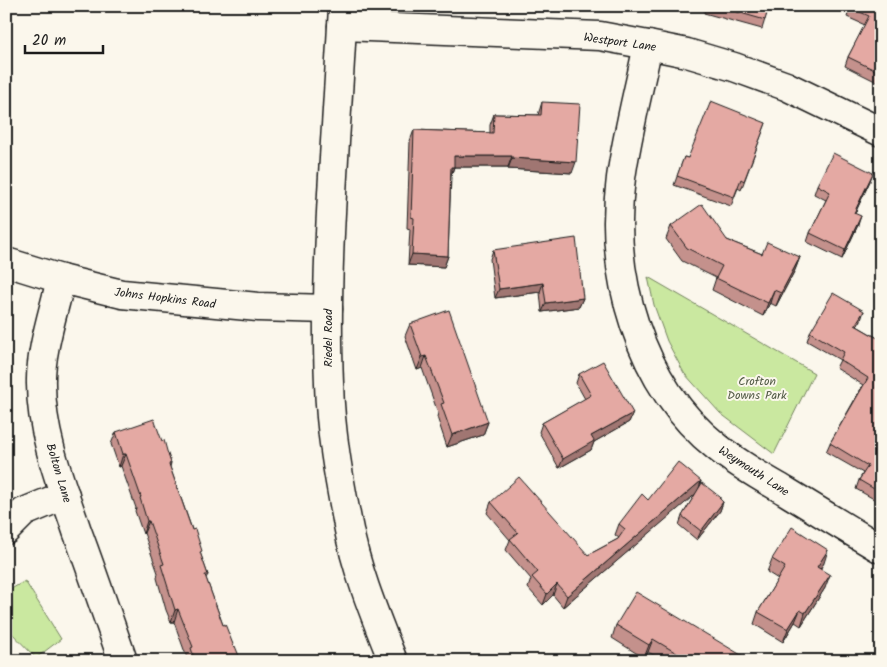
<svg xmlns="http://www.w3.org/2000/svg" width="887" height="667" font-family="Kalam,sans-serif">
<rect width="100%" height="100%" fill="#fbf7ec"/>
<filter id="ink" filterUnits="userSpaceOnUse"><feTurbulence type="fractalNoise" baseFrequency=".02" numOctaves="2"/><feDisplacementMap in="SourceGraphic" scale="10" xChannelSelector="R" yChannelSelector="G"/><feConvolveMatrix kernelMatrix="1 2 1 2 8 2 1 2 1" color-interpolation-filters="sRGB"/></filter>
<g filter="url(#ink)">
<g fill="#cae8a0" stroke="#73825e">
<path d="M648,277L814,373L774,454L720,413L684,373L667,341L654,305Z"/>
<path d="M25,581L61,639L36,658L6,627V592Z"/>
</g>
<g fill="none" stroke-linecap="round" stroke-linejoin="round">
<g stroke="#1c1c1c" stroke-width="31">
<g id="minor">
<path d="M343,6C337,132 324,258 329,383C330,430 339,479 348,525C356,570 376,618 393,661"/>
<path d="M342,26L600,36L648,45L687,53L734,67L786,86L881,132"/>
<path d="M648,45C639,89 627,134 621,178C608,274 639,385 717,447C739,465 763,478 787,492C818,511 849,530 881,549"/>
<path d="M6,262L61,279L122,294L258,307L328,309"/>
<path d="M61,279C54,311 40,351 41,384C41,434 61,484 77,531C93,574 108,618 123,661"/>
<path d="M6,530L24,512L65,495"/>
</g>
</g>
<path stroke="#1c1c1c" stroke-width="3" stroke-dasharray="1 4" stroke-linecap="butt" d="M6,384H15"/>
<use href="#minor" stroke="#fbf7ec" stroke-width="28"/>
</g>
<g fill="#c4918c" stroke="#1c1c1c">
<path d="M705,6H769L762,29L704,13Z"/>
<path d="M851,6H881V84L845,66L848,57L865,25L847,17Z"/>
<path d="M542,102L572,173L508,169V167H454L451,176L448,256L444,267L408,265L410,229L407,228L410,141L414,130L490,133V125L494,114L538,115Z"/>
<path d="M766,123L741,190L738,188L731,206L674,185L684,157L688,158Z"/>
<path d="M870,181L855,213L858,225L842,259L807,242L810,233L826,200L814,194L817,185Z"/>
<path d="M671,226L727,240L762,254L800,257L795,270L776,306L770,303L763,316L712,290L716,278L682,261L666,239Z"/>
<path d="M493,250L583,298L579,307L542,312L540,292L495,298L490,259Z"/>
<path d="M861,320L857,326L881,340V503L856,489L859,480L863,473L826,452L830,443L863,385L836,368L840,360L807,341L810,332Z"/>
<path d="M410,324L488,422L483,435L447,447L437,417L438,413L422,368L417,370L405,336Z"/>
<path d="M579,374L633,413L629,422L594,442L591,450L559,468L539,432L542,423L585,399L576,383Z"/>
<path d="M116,432L162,441L171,463L170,467L201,555L208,575L206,578L223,625L241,661H187V658L174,622H171L166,610L157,578L158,573L144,533L143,534L135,511L136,508L121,466L119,467L111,444Z"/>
<path d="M701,481L699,489L720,497V499L723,502L720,511L697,540L679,525L682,516L696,493L563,607L553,595L543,605L528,588L531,579L506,550L510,540L487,513L491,502L588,555L618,539L619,538L615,535L619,524L648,500Z"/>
<path d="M772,559L824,563L820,569L825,588L801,626L795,622L783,642L754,624L758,612L778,579L767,572Z"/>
<path d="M616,625L751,661H664L648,652L644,658L612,638Z"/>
</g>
<g fill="#a07672" stroke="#1c1c1c">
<path d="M454,156H512L508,167H450Z"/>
<path d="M512,158L576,162L572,173L508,169Z"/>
<path d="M451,167H454L450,178Z"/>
<path d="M873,173L870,181L851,222L854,213Z"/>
<path d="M861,216L858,225L842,259L845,250Z"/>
<path d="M412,254L448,256L444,267L408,265Z"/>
<path d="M800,257L795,270L776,306L781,293Z"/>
<path d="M543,283L540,292L495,298L499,289Z"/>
<path d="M774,290L770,303L763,316L768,303Z"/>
<path d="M583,298L579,307L542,312L546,303Z"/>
<path d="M864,311L861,320L852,334L855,325Z"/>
<path d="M426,356L422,368L417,370L422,357Z"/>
<path d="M633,413L629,422L594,442L591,450L559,468L563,459L591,436Z"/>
<path d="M488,422L483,435L447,447L452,435Z"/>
<path d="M123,454H126L121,466L119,467Z"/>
<path d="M701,481L698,492L563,607L567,596Z"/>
<path d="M723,502L720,511L697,540L701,531Z"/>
<path d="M147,521H149L144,533L143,534Z"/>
<path d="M828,550L824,563L813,580L817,567Z"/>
<path d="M830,575L825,588L801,626L805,613Z"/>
<path d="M557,584L553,595L543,605L547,594Z"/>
<path d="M178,609L174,622H171L175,610Z"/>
<path d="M800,610L795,622L783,642L788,629Z"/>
<path d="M653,639L648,652L644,658L649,645Z"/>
</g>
<g fill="#e4a9a3" stroke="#1c1c1c">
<path d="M716,6H769L765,20Z"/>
<path d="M851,6H881V73L848,57L869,16L851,8Z"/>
<path d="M711,101L766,123L744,181L741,179L734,197L677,176L684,157L688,158Z"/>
<path d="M542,102L580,104L576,162L512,158V156H454V167H451L448,256L412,254L414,218L411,217L414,130L493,133L494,114L541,115Z"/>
<path d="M833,153L873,173L854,213L861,216L845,250L810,233L830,192L817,185Z"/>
<path d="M702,204L727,240L762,254L767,242L800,257L781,293L774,290L768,303L716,278L722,266L687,248L671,226Z"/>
<path d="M576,238L583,298L546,303L543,283L499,289L493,250Z"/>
<path d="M833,293L864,311L855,325L881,340V493L859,480L868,466L830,443L868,378L840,360L844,352L810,332Z"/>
<path d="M449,310L488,422L452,435L441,404L444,403L426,356L422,357L410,324Z"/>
<path d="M603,361L633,413L591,436L594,441L563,459L542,423L591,395L579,374Z"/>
<path d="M154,419L162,441L164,440L167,451L171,463L169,464L192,530L195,529L202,551L200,552L208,575H205L223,625L225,624L234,647L235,646L241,661H195L191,648L193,647L178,609L175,610L161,565L164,564L149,521H147L140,498L141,497L126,454H123L116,432Z"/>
<path d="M678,462L701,481L567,596L557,584L547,594L532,577L538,572L510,539L518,533L491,502L519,477L588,555L618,539L625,529L619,524L642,494L648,500Z"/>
<path d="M702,483L720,497L719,498L723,502L701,531L682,516Z"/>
<path d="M792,527L828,550L817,567L830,575L805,613L800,610L788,629L758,612L785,567L772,559Z"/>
<path d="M636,592L751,661H690L653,639L649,645L616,625Z"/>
<path d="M881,654V661H877Z"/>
</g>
</g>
<g text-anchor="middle" stroke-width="4" stroke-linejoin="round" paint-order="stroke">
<g font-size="12" fill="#1c1c1c" stroke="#fbf7ec">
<text transform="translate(620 42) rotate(8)" y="4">Westport Lane</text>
<text transform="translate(165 298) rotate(7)" y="4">Johns Hopkins Road</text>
<text transform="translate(328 338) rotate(-90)" y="4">Riedel Road</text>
<text transform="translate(754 471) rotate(33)" y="4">Weymouth Lane</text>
<text transform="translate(59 473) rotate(73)" y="4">Bolton Lane</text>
</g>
<g font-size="12" fill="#505944" stroke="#fbf7ec">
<text x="757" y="385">Crofton<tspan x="757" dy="14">Downs Park</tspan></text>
</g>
</g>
<rect width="887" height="667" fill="none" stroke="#fbf7ec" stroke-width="25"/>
<rect x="12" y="12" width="862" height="642" fill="none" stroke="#1c1c1c" stroke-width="2" filter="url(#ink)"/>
<path d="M25 45v8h78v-8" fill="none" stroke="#1c1c1c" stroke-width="2.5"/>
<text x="32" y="45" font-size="15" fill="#1c1c1c" stroke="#fbf7ec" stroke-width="4" paint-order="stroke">20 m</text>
</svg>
